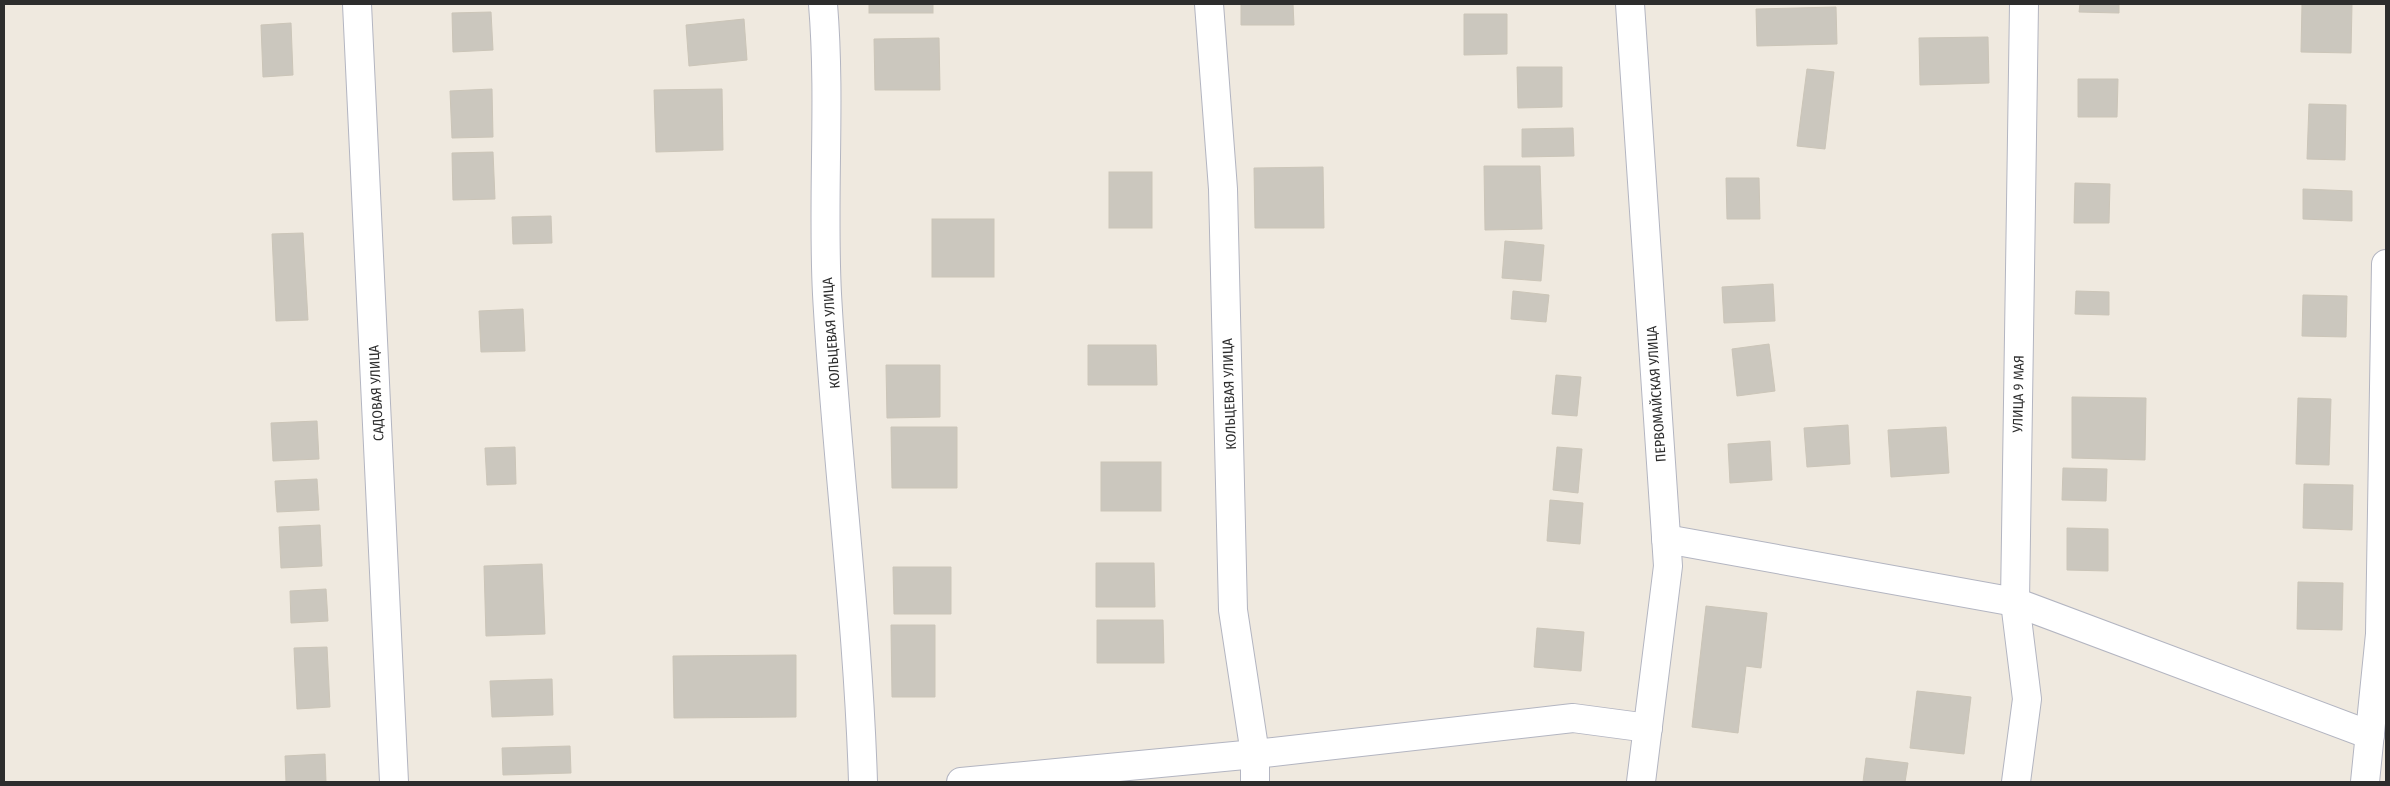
<svg xmlns="http://www.w3.org/2000/svg" width="2390" height="786" font-family="'Fira Sans Condensed',sans-serif">
<rect width="100%" height="100%" fill="#efe9df"/>
<g fill="#cbc7be" stroke="#cbc5b8">
<rect x="869" y="4" width="64" height="9"/>
<path d="M1241,4H1293L1294,25H1241Z"/>
<path d="M2080,4H2119V13L2079,12Z"/>
<path d="M2302,4H2352L2351,53L2301,52Z"/>
<path d="M1836,7L1837,44L1757,46L1756,9Z"/>
<path d="M491,12L493,50L453,52L452,13Z"/>
<path d="M1464,14H1507V54L1464,55Z"/>
<path d="M744,19L747,60L689,66L686,25Z"/>
<path d="M291,23L293,75L263,77L261,25Z"/>
<path d="M1988,37L1989,83L1920,85L1919,38Z"/>
<path d="M939,38L940,90H875L874,39Z"/>
<path d="M1517,67H1562V107L1518,108Z"/>
<path d="M1807,69L1834,72L1825,149L1797,146Z"/>
<path d="M2078,79H2118L2117,117H2078Z"/>
<path d="M492,89L493,137L452,138L450,91Z"/>
<path d="M722,89L723,150L656,152L654,90Z"/>
<path d="M2309,104L2346,105L2345,160L2307,159Z"/>
<path d="M1573,128L1574,156L1522,157V129Z"/>
<path d="M493,152L495,199L453,200L452,153Z"/>
<path d="M1484,166H1540L1542,229L1485,230Z"/>
<path d="M1323,167L1324,228H1255L1254,168Z"/>
<rect x="1109" y="172" width="43" height="56"/>
<path d="M1726,178H1759L1760,219H1727Z"/>
<path d="M2075,183L2110,184L2109,223H2074Z"/>
<path d="M2303,189L2352,191V221L2303,219Z"/>
<path d="M551,216L552,243L513,244L512,217Z"/>
<rect x="932" y="219" width="62" height="58"/>
<path d="M303,233L308,320L276,321L272,234Z"/>
<path d="M1505,241L1544,245L1541,281L1502,278Z"/>
<path d="M1773,284L1775,321L1724,323L1722,287Z"/>
<path d="M1513,291L1549,295L1546,322L1511,319Z"/>
<path d="M2076,291L2109,292V315L2075,314Z"/>
<path d="M2303,295L2347,296L2346,337L2302,336Z"/>
<path d="M523,309L525,351L481,352L479,311Z"/>
<path d="M1769,344L1775,391L1737,396L1732,349Z"/>
<path d="M1088,345H1156L1157,385H1088Z"/>
<path d="M886,365H940V417L887,418Z"/>
<path d="M1556,375L1581,377L1577,416L1552,414Z"/>
<path d="M2072,397L2146,398L2145,460L2072,458Z"/>
<path d="M2298,398L2331,399L2329,465L2296,464Z"/>
<path d="M317,421L319,459L273,461L271,423Z"/>
<path d="M1848,425L1850,464L1807,467L1804,428Z"/>
<path d="M891,427H957V488H892Z"/>
<path d="M1946,427L1949,473L1891,477L1888,430Z"/>
<path d="M1770,441L1772,480L1730,483L1728,444Z"/>
<path d="M515,447L516,484L487,485L485,448Z"/>
<path d="M1557,447L1582,449L1578,493L1553,490Z"/>
<rect x="1101" y="462" width="60" height="49"/>
<path d="M2063,468L2107,469L2106,501L2062,500Z"/>
<path d="M317,479L319,510L277,512L275,481Z"/>
<path d="M2304,484L2353,485L2352,530L2303,528Z"/>
<path d="M1550,500L1583,503L1580,544L1547,541Z"/>
<path d="M320,525L322,566L281,568L279,527Z"/>
<path d="M2067,528L2108,529V571L2067,570Z"/>
<path d="M1096,563H1154L1155,607H1096Z"/>
<path d="M542,564L545,634L486,636L484,566Z"/>
<path d="M893,567H951V614H894Z"/>
<path d="M2298,582L2343,583L2342,630L2297,629Z"/>
<path d="M326,589L328,621L291,623L290,591Z"/>
<path d="M1706,606L1767,613L1761,668L1746,666L1738,733L1692,727Z"/>
<path d="M1097,620H1163L1164,663H1097Z"/>
<path d="M891,625H935V697H892Z"/>
<path d="M1537,628L1584,632L1581,671L1534,667Z"/>
<path d="M327,647L330,707L297,709L294,648Z"/>
<path d="M796,655V717L674,718L673,656Z"/>
<path d="M552,679L553,715L492,717L490,681Z"/>
<path d="M1917,691L1971,697L1964,754L1910,748Z"/>
<path d="M570,746L571,773L503,775L502,748Z"/>
<path d="M325,754L326,782H286L285,756Z"/>
<path d="M1866,758L1908,763L1905,782H1863Z"/>
</g>
<g fill="none" stroke-linecap="round" stroke-linejoin="round">
<g stroke="#b3b5c1" stroke-width="30">
<g id="minor">
<path d="M357,4L394,782"/>
<path d="M823,4C831,100 822,197 827,294C836,457 858,619 863,782"/>
<path d="M1209,4L1223,189L1233,610L1255,754V782"/>
<path d="M1630,4L1668,566L1641,782"/>
<path d="M1666,539L2015,602L2370,735"/>
<path d="M961,782L1255,754L1573,718L1648,728"/>
<path d="M2016,782L2027,699L2015,602L2024,4"/>
<path d="M2365,782L2380,634L2386,264"/>
</g>
</g>
<use href="#minor" stroke="#fff" stroke-width="28"/>
</g>
<g text-anchor="middle" stroke-width="4" stroke-linejoin="round" paint-order="stroke">
<g font-size="14" fill="#2d2d2d" stroke="#fff">
<text transform="translate(831 333) rotate(-94)" y="5">КОЛЬЦЕВАЯ УЛИЦА</text>
<text transform="translate(376 393) rotate(-93)" y="5">САДОВАЯ УЛИЦА</text>
<text transform="translate(1229 394) rotate(-92)" y="5">КОЛЬЦЕВАЯ УЛИЦА</text>
<text transform="translate(1656 394) rotate(-94)" y="5">ПЕРВОМАЙСКАЯ УЛИЦА</text>
<text transform="translate(2018 394) rotate(-89)" y="5">УЛИЦА 9 МАЯ</text>
</g>
</g>
<rect width="2390" height="786" fill="none" stroke="#2d2d2d" stroke-width="10"/>
</svg>
